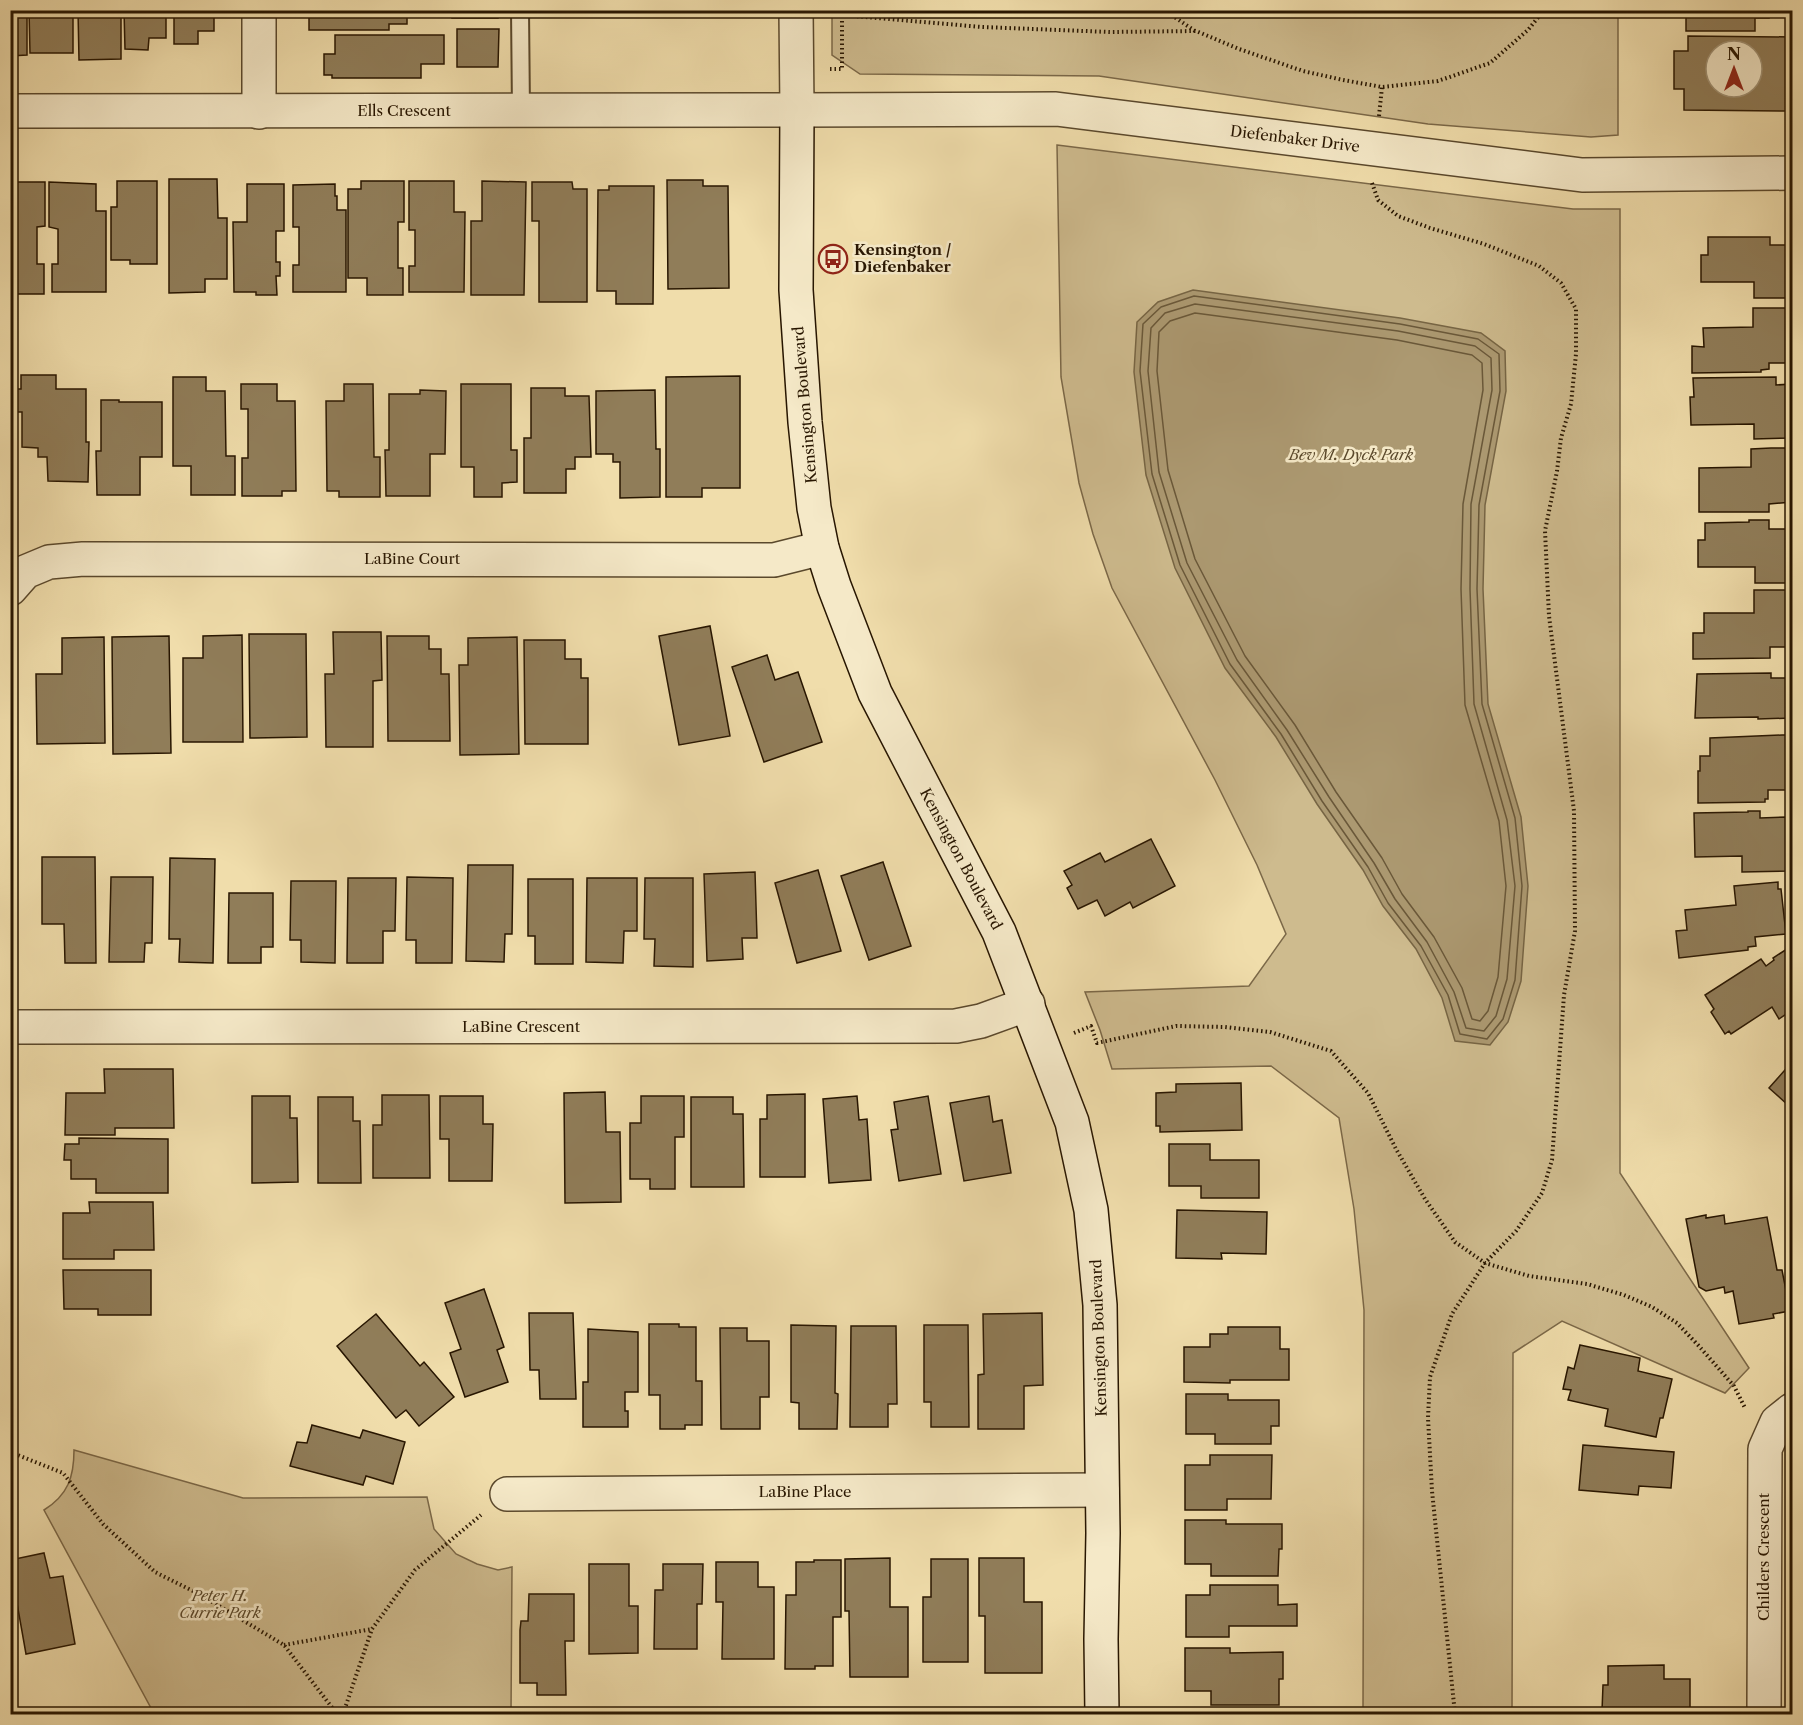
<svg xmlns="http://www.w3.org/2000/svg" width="1803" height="1725" font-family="'Libre Caslon Text',serif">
<rect width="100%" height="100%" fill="#f0ddab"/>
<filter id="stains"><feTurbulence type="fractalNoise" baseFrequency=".00333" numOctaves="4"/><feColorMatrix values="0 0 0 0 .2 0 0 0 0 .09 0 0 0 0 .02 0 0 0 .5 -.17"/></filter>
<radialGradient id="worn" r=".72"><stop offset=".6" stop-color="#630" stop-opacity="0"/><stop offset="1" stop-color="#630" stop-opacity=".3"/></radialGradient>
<g fill="#cebb8e" stroke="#7b6848" stroke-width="1.5">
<path d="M832,11H1618V135L1591,137L1428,124L1099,76L860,74L832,55Z"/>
<path d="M1057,145L1573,209H1620V1173L1749,1368L1725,1393L1562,1321L1513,1353L1512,1714H1363L1364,1310L1354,1209L1339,1118L1271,1066L1112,1069L1100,1030L1085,992L1249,986L1286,934L1257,865L1215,780L1112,588L1093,534L1079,483L1061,377Z"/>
<path d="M74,1450L243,1498L427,1497L434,1529L456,1554L477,1564L498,1570L512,1567L511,1714H152V1710L44,1510C68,1495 74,1477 74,1450Z"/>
</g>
<path fill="#ac9971" stroke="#776544" stroke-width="1.5" d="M1193,290L1400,318L1481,333L1505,351L1506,391L1485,505L1483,589L1488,704L1521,817L1528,886L1521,981L1508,1022L1490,1045L1455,1041L1442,998L1416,949L1383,906L1363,870L1317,804L1276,737L1225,668L1175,568L1146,475L1134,372L1137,322L1158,302Z"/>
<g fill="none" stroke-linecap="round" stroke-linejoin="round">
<g stroke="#6a5839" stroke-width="1.5">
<path d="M1194,296L1400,324L1478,339L1499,354L1500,391L1479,505L1477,589L1482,704L1515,818L1522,886L1515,980L1503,1019L1487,1039L1460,1034L1448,995L1421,946L1388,903L1368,867L1322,801L1281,734L1230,664L1180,565L1152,474L1140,371L1143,324L1161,307Z"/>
<path d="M1195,304L1398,331L1475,346L1491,358L1492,390L1471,504L1470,589L1474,704L1507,820L1515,886L1507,979L1496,1016L1484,1031L1466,1028L1454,992L1427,942L1395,899L1374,863L1329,797L1287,730L1237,660L1187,563L1159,472L1148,371L1151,328L1165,313Z"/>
<path d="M1195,313L1397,340L1472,355L1482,363L1483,390L1463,504L1461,589L1465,705L1499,821L1506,886L1498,977L1488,1011L1480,1021L1472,1019L1462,988L1434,937L1402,894L1382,858L1336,792L1295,725L1245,656L1195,559L1168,470L1157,371L1159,332L1170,321Z"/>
</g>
</g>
<g fill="#907d59" stroke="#281601" stroke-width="1.5" fill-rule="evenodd">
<path d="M10,10H27V55L10,56Z"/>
<path d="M29,10H73V53H30Z"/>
<path d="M78,10H121V59L79,60Z"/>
<path d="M124,10H166V38H149L148,50L125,49Z"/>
<path d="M174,10H214V31H198V44H174Z"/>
<path d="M309,10H407V24H389V30H309Z"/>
<rect x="452" y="10" width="46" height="8"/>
<path d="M1686,10H1769V18H1755V31H1686Z"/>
<path d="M457,29H499L498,67H457Z"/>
<path d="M335,35H444V64H421V78H332V75H324V54H335Z"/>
<path d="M1688,36L1792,37V74H1786V111L1684,110V89H1674V51H1688ZM1716,51H1752V87H1716Z"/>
<path d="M169,179H217L218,218H227V279H205V292L169,293Z"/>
<path d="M667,180H703V186H728L729,288L668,289Z"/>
<path d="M117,181H157V264H130V260H111V207H117Z"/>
<path d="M361,181H404V222H398V268H403V295H367V278H348V189H361Z"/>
<path d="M409,181H454V212H465L464,292H409V266H415V230H409Z"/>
<path d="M482,181L526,182L524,295H471V221H482Z"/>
<path d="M10,182H45V226L37,227V264H44V294H11Z"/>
<path d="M49,182L96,184V211H106V292H52V264H58V229L49,227Z"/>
<path d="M532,182H572L573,189H587V302H539V221H532Z"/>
<path d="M247,184H284V231H276V262H280V276H276L277,295H256V292H234L233,222H247Z"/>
<path d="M335,184V196H337V210H346V292H293V265H299V227H293V185Z"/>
<path d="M609,186H654L653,304H616V291H597L598,190H609Z"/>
<path d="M1708,237H1770V245H1792V298H1754V282H1701V255H1708Z"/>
<path d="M1753,308H1792V363H1769V369L1761,370V372L1692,373V346L1704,347L1703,328L1753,327Z"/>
<path d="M21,375H56V389H86V442H89L88,482L48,481L47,457H38V448L22,447V412H15V389H21Z"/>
<path d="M740,376V488H702V497H666V377Z"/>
<path d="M173,377H206V391H225L226,456H235V495H191V466H173Z"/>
<path d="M1776,377V385L1792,384V438L1754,439V424L1691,425L1690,397H1694L1693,378Z"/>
<path d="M241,384H277V401H295L296,491H282V496H242V458H248V409H241Z"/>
<path d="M344,384H373L374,457H380V497H339V491H327L326,401H344Z"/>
<path d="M461,384H511V450H517V482L502,483V497H474V467H461Z"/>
<path d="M531,388H565V396H589L591,457H575V469H566V493H524V438H531Z"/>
<path d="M420,390L446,391L445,454H430V496H386L385,450H389V394H420Z"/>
<path d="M655,390L656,449H660V497L620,498V462H613V454H596V391Z"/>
<path d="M101,400H119V402H162V457H140V495H97L96,451H101Z"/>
<path d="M1771,448H1792V502L1769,504V512H1699V468L1751,467V449Z"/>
<path d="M10,452L17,465L10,468Z"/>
<path d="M1749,520H1769V529H1792V583H1755V567H1698V540H1705V523L1749,522Z"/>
<path d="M1754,590H1792V647H1770V658L1693,659V633H1704V613H1754Z"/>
<path d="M710,626L730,736L679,745L659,636Z"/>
<path d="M333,632H381L382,680L373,681V747H326L325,674H334Z"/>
<path d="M249,634H306L307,737L250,738Z"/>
<path d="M242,635L243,742H183V658H203V636Z"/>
<path d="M169,636L171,753L113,754L112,637Z"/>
<path d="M387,636H429V649H441V674H449L450,741H388Z"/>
<path d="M104,637L105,743L37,744L36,674H62V638Z"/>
<path d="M517,637L519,754L460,755L459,665H468V638Z"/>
<path d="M524,640H565V659H581V678H588V744H525Z"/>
<path d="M767,655L775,680L798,672L822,742L764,762L732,667Z"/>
<path d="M1771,673V678H1792V718L1758,719V717L1695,718L1697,674Z"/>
<path d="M1782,735H1792V790H1768V799H1765V802L1698,803V771H1700V756H1710V738Z"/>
<path d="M1748,811H1760V818L1786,817L1787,871L1742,872V856L1695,857L1694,813L1748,812Z"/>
<path d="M1151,839L1175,886L1133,908L1130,902L1105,916L1097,900L1078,909L1067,888L1072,885L1064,871L1100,853L1105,862Z"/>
<path d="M42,857H95L96,963H65L64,924H42Z"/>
<path d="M170,858L215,859L213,963L179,962L180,939H169Z"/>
<path d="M883,862L911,946L869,960L841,876Z"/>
<path d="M468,865H513L512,934H505L504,962L466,961Z"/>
<path d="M818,870L841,951L797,963L775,883Z"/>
<path d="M755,872L757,938H742L743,959L707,961L704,874Z"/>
<path d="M111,877H153L152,943H145L144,962H109Z"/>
<path d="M407,877L453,878L452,963H416V940H406Z"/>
<path d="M348,878H396L395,931H383V963H347Z"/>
<path d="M587,878H637V931H624L623,963L586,962Z"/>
<path d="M645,878H693V967L654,966L655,939H644Z"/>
<path d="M528,879H573V964H535V936H528Z"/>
<path d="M291,881H336L335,963L301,962V940H290Z"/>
<path d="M1778,882V889H1781L1786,934L1755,937L1756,946L1748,947V950L1679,958L1676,931L1687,930L1685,910L1736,905L1734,886Z"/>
<path d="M229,893H273V947H261V963H228Z"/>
<path d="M1790,947L1792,951V1010L1779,1019L1772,1007L1731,1034L1729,1031L1725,1034L1711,1012L1714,1009L1705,995L1761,959L1766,966L1774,960L1773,958Z"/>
<path d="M1792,1062V1106L1789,1103L1788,1105L1769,1088Z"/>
<path d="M104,1069H173L174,1128H115V1135H65L66,1093H105Z"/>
<path d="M1241,1083L1242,1130L1160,1132V1126H1156V1093L1176,1092V1084Z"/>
<path d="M605,1092L606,1132H620L621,1202L565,1203L564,1093Z"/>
<path d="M805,1094V1177H760V1119H767V1095Z"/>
<path d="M382,1095H429L430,1178H373V1125H382Z"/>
<path d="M252,1096H290V1118H297L298,1182L252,1183Z"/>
<path d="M440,1096H483V1124H493L492,1181H449V1139H440Z"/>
<path d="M641,1096H684V1137H675V1189H650V1179H630V1123H641Z"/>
<path d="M857,1096L859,1120L867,1119L871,1180L829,1183L823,1099Z"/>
<path d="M928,1096L941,1174L899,1181L891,1130L898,1129L894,1102Z"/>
<path d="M989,1096L993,1122L1002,1120L1011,1173L964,1181L950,1103Z"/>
<path d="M318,1097H353V1121H360L361,1183H318Z"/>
<path d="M691,1097H733V1114H743L744,1187H691Z"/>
<path d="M79,1138L168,1139V1193H96V1179H71V1160H64L65,1144H79Z"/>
<path d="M1169,1144H1210V1160H1259V1198H1201V1186H1169Z"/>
<path d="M89,1202H153L154,1250H114V1259H63V1213H90Z"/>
<path d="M1177,1210L1267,1212L1266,1254L1221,1253L1222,1259L1176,1258Z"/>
<path d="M1706,1215V1218L1724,1215L1725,1224L1767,1217L1777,1270H1782L1790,1311L1773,1314L1774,1318L1739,1324L1733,1291L1725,1293L1724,1287L1706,1291L1699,1287L1686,1219Z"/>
<path d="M63,1270H151V1315H98V1309H64Z"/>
<path d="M484,1289L504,1347L497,1350L508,1382L465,1397L450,1353L461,1349L445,1303Z"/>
<path d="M529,1313H573L576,1399H540L539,1370H530Z"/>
<path d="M1042,1313L1043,1385L1024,1386V1429H978V1375L984,1374L983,1314Z"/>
<path d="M376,1314L420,1366L424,1362L454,1397L419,1426L406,1410L396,1418L337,1346Z"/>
<path d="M649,1324H679V1327H696V1381H702V1425H685V1429H660V1395H649Z"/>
<path d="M791,1325L836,1326L835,1393L838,1394L837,1429H799V1403L791,1402Z"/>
<path d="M924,1325H968L969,1427H931V1402H924Z"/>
<path d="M851,1326H896L897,1404H888V1427H850Z"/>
<path d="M1228,1327H1280V1349H1289V1380H1230V1383L1184,1382V1347H1210V1334H1228Z"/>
<path d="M720,1328H747V1341H769V1397H760V1429H721Z"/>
<path d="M588,1329L638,1332V1392H625V1411H628V1427H583V1382H588Z"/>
<path d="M1580,1345L1640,1358L1638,1371L1672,1379L1663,1418H1660L1656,1437L1605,1426L1608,1409L1568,1400L1571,1390L1563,1389L1568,1367L1574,1369Z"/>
<path d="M1186,1394H1228V1400H1279V1426H1271V1444H1215V1434H1186Z"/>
<path d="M312,1425L360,1438L363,1430L405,1442L393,1484L366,1476L363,1485L290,1466L297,1442L307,1443Z"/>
<path d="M1583,1445L1674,1452L1671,1488L1639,1486L1638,1495L1579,1490Z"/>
<path d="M1210,1455H1272L1271,1499H1227V1510H1185V1465H1210Z"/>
<path d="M1185,1520H1226V1524H1282V1549H1279L1278,1576H1211V1564H1185Z"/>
<path d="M44,1553L50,1578L63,1576L75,1644L26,1654L17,1603L10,1604V1560Z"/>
<path d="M890,1558V1607H908V1677H850L849,1611H845V1559Z"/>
<path d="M979,1558H1024V1602H1042V1673H985V1616H979Z"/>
<path d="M931,1559H968V1662H923V1597H931Z"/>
<path d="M814,1560H841V1617H833V1666H815V1669H785L786,1595H796V1562H814Z"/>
<path d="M716,1562H758V1587H774V1659H722L723,1602H716Z"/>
<path d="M589,1564H629V1606H638V1653L589,1654Z"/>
<path d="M663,1564H703L702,1604H697V1649H654L655,1590H663Z"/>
<path d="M1210,1585H1278V1605L1297,1604V1626H1229V1637H1186V1595H1210Z"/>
<path d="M529,1594H574V1641H565L566,1695H537V1683H520V1630L521,1621H528Z"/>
<path d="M1185,1648H1230V1653L1283,1652V1679H1279V1705H1211V1691H1185Z"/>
<path d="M1664,1665V1679H1690V1714H1647V1712L1602,1711L1603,1685H1608V1666Z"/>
</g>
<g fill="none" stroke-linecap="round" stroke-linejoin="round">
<g stroke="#5a482c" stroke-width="20">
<path id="service" d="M520,10L521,111"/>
</g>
<g stroke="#5a482c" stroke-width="36">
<g id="minor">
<path d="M10,111L797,110"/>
<path d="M259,112V10"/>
<path d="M10,589L25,572L49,562L83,559L774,560L822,548"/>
<path d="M10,1027L956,1026L981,1021L1028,1004"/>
<path d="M507,1494L1102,1490"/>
<path d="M1764,1714L1765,1449L1777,1422L1792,1410"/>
</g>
</g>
<g stroke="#5a482c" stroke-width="36">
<path id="tertiary" d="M796,10L797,110L1056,109L1582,175L1792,173"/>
</g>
<g stroke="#281601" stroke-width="36">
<path id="secondary" d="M797,110L796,290L805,422L814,508L822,548L834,586L875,693L999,932L1072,1122L1091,1210L1100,1305L1103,1533L1101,1639L1102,1714"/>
</g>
<g stroke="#281601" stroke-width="4" stroke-dasharray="1.5 3" stroke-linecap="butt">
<path d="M1164,10L1195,31"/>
<path d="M830,69H842V15L982,27L1110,32L1196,31L1239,49L1303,71L1343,80L1382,87L1438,81L1490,63L1528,30L1544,10"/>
<path d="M1379,116L1382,87"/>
<path d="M1372,183L1378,200L1398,216L1430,228L1484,244L1539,266L1561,283L1576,309V354L1571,404L1561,438L1557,471L1545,531L1549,616L1574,811L1575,931L1564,995L1552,1160L1542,1193L1516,1231L1485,1263L1452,1314L1430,1377L1428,1418L1432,1491L1455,1714"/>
<path d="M1074,1033L1091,1026L1097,1043L1176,1026L1225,1027L1270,1032L1331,1051L1368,1093L1396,1149L1425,1199L1455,1242L1485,1263L1529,1276L1587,1284L1624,1295L1652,1307L1677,1323L1698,1345L1734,1386L1745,1408"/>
<path d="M10,1452L63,1473L103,1524L155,1572L199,1594L284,1645L337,1714"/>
<path d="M284,1645L372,1629"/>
<path d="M343,1714L372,1629L415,1570L481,1515"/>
</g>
<use href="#service" stroke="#f5e9c8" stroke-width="16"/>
<use href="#minor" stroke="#f5e9c8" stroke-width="33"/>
<use href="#tertiary" stroke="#f5e9c8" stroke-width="33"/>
<use href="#secondary" stroke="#f5e9c8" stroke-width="33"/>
</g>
<defs>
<g id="bus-ring" transform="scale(1.5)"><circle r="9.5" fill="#f5e9c8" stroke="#8f2418" stroke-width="1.5"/><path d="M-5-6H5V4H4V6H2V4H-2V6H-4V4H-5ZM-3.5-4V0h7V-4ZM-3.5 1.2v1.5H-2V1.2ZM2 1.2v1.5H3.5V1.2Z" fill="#8f2418"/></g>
</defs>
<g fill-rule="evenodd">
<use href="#bus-ring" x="833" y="259"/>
</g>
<g text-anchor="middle" stroke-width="5" stroke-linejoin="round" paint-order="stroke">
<g font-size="15" fill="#281601" stroke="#f5e9c8">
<text x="404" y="116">Ells Crescent</text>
<text transform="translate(1295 139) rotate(7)" y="5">Diefenbaker Drive</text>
<text transform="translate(805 405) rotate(-95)" y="5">Kensington Boulevard</text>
<text x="412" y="564">LaBine Court</text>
<text transform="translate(961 859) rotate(62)" y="5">Kensington Boulevard</text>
<text x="521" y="1032">LaBine Crescent</text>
<text transform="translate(1099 1338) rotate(-92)" y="5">Kensington Boulevard</text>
<text x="805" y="1497">LaBine Place</text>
<text transform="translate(1764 1557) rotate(-90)" y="5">Childers Crescent</text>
</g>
<g font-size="15" font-weight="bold" fill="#281601" stroke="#f5e9c8" text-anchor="start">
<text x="854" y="255">Kensington /<tspan x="854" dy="17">Diefenbaker</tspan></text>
</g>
<g font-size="15" font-style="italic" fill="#5a482b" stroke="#f5e9c8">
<text x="1351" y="460">Bev M. Dyck Park</text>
<text x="220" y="1601">Peter H.<tspan x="220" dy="17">Currie Park</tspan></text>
</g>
</g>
<rect width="1803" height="1725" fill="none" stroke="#f0ddab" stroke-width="36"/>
<rect x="12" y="12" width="1779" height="1701" fill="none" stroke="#281601" stroke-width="3"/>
<rect x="18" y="18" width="1767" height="1689" fill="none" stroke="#281601" stroke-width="1.5"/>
<g transform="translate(1734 69)"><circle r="28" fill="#f5e9c8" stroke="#a39578" stroke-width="1.5"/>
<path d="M0-4.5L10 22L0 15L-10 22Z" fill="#8f2418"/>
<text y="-9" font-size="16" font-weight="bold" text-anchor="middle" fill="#281601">N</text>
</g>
<rect width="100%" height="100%" filter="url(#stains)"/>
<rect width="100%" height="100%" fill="url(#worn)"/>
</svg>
